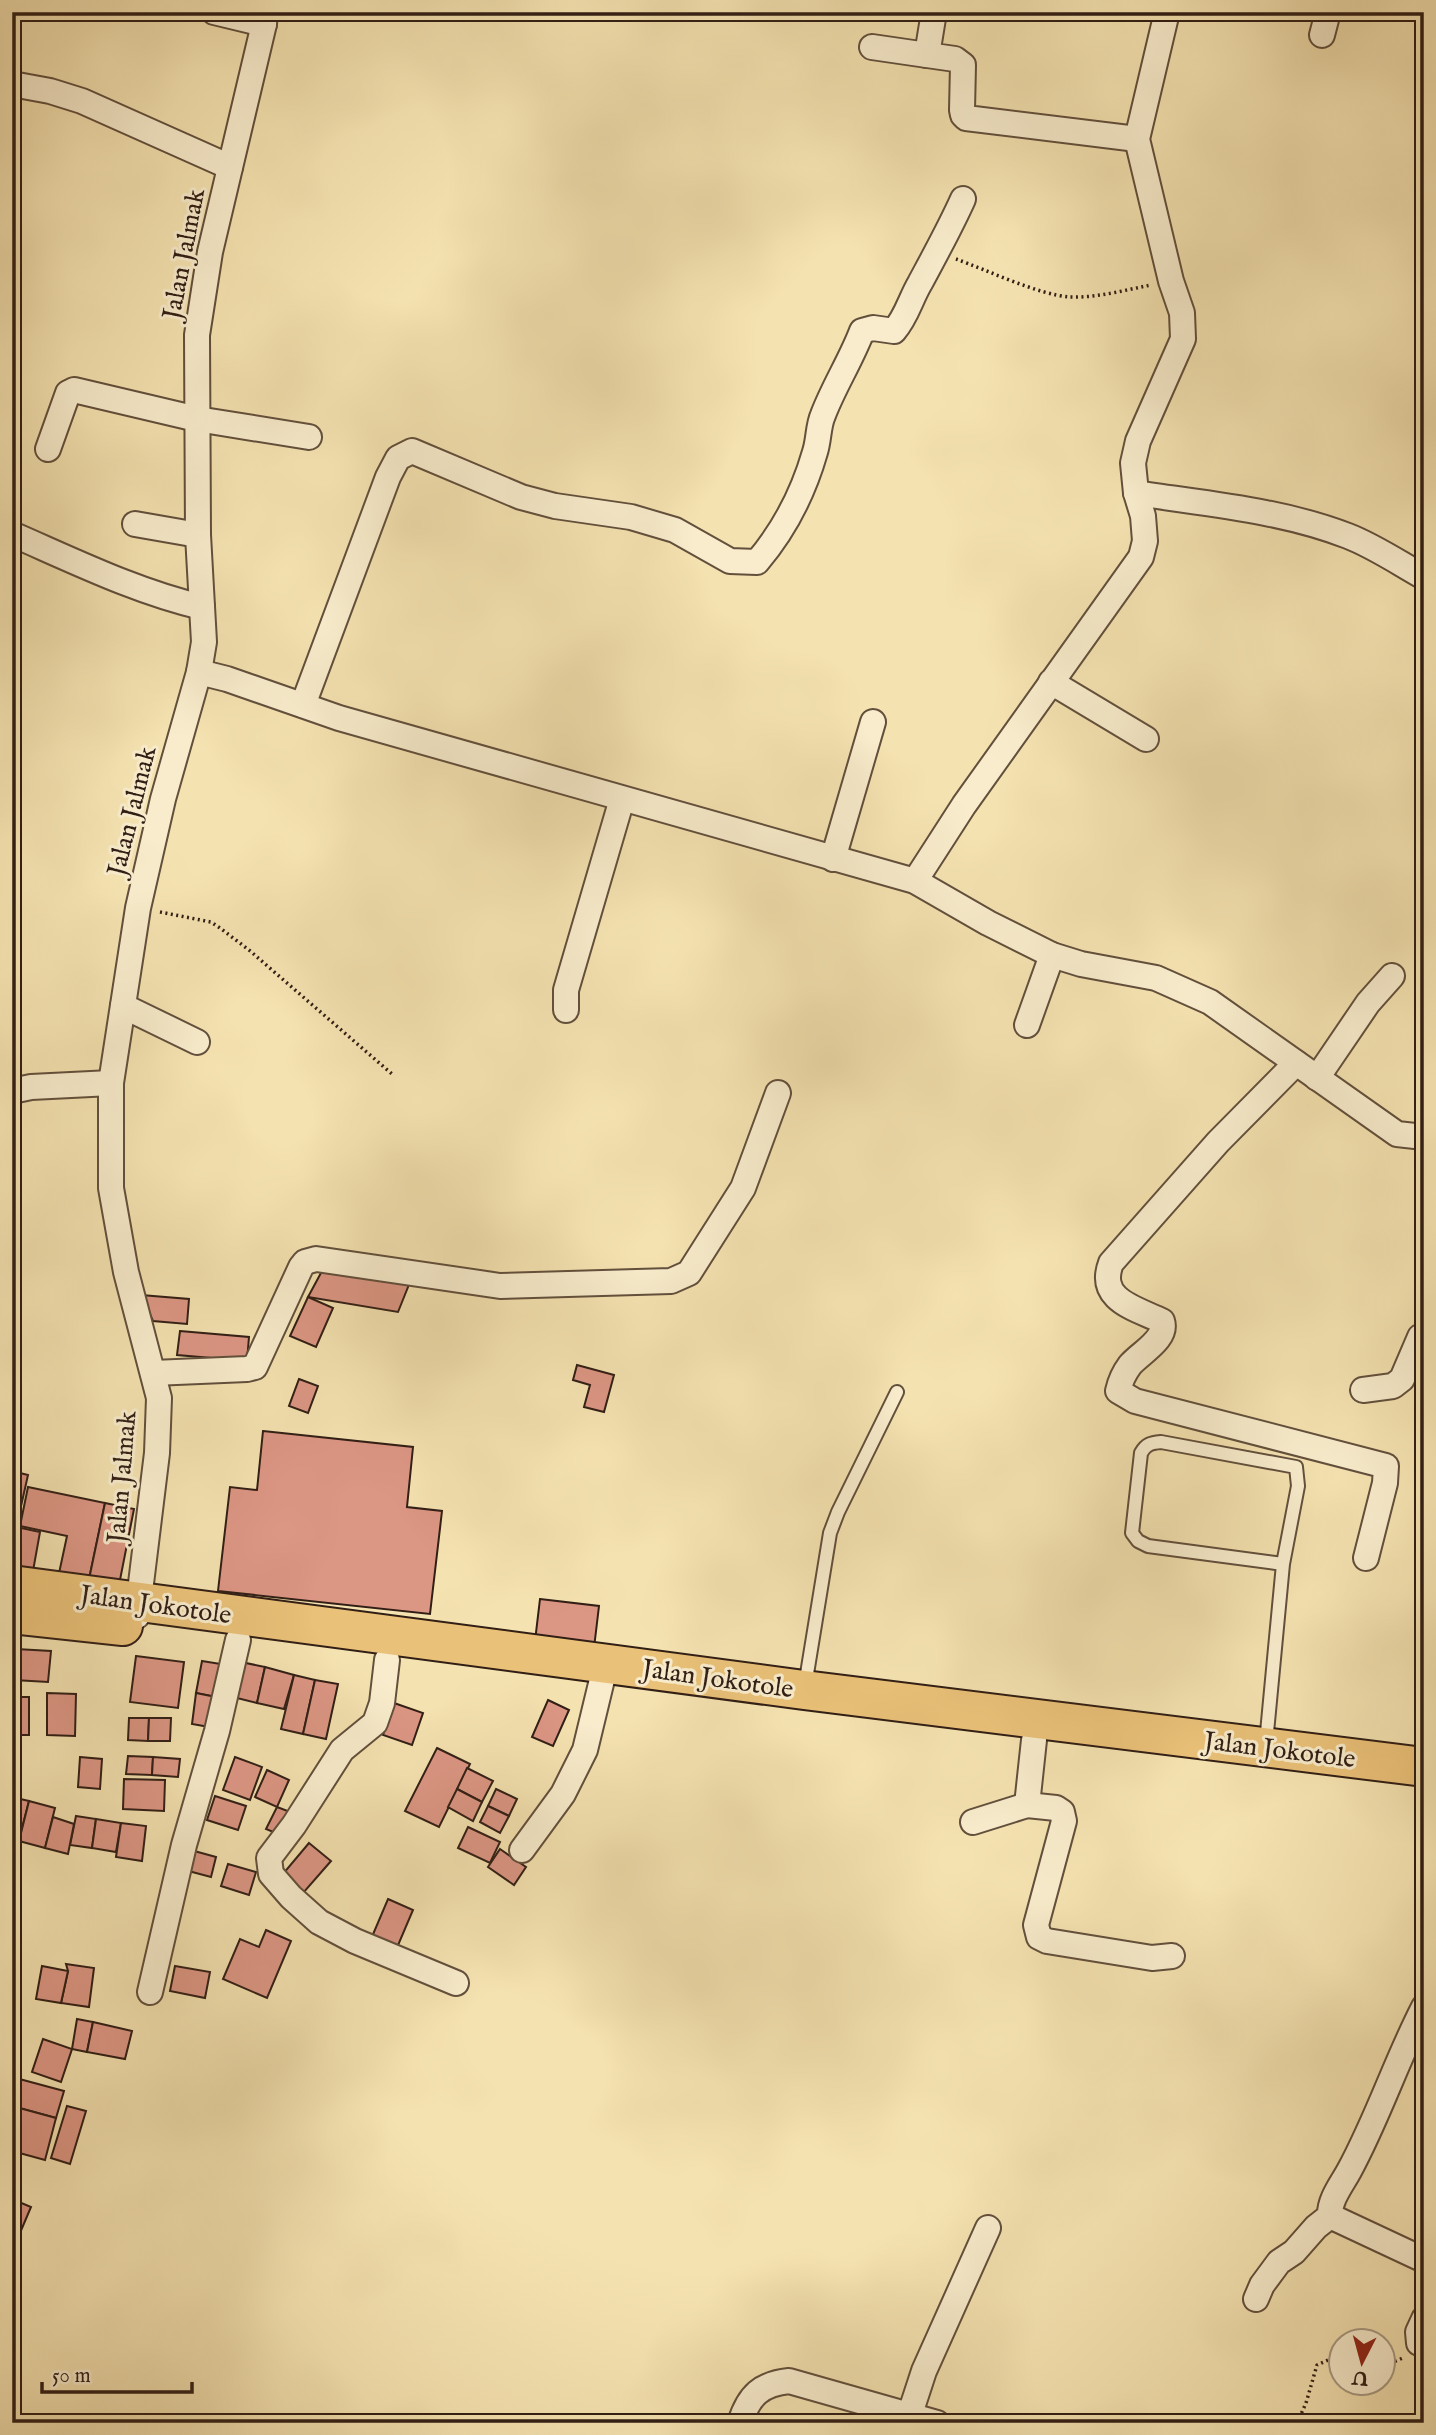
<svg xmlns="http://www.w3.org/2000/svg" width="1436" height="2435" font-family="'IM FELL English',serif">
<rect width="100%" height="100%" fill="#f4e2b0"/>
<filter id="stains"><feTurbulence type="fractalNoise" baseFrequency=".00286" numOctaves="4"/><feColorMatrix values="0 0 0 0 .2 0 0 0 0 .09 0 0 0 0 .02 0 0 0 .5 -.17"/></filter>
<radialGradient id="worn" r=".72"><stop offset=".6" stop-color="#630" stop-opacity="0"/><stop offset="1" stop-color="#630" stop-opacity=".3"/></radialGradient>
<g fill="#dc9684" stroke="#311e15" stroke-width="2">
<path d="M322,1271L410,1282L398,1312L308,1297Z"/>
<path d="M141,1295L189,1299L187,1324L153,1321Z"/>
<path d="M308,1297L333,1308L316,1347L290,1336Z"/>
<path d="M180,1331L249,1337L247,1361L177,1355Z"/>
<path d="M577,1365L614,1375L604,1412L584,1407L590,1385L573,1380Z"/>
<path d="M299,1379L318,1386L308,1413L289,1406Z"/>
<path d="M263,1431L413,1447L407,1507L442,1511L430,1614L218,1591L230,1487L257,1490Z"/>
<path d="M12,1471L28,1475L17,1524L12,1523Z"/>
<path d="M28,1487L105,1503L88,1584L58,1578L67,1536L20,1526Z"/>
<path d="M105,1503L134,1509L118,1590L88,1584Z"/>
<path d="M12,1526L40,1532L33,1571L12,1567Z"/>
<path d="M540,1599L599,1606L594,1648L535,1641Z"/>
<path d="M16,1649L51,1651L48,1682L14,1680Z"/>
<path d="M136,1656L184,1662L178,1708L130,1702Z"/>
<path d="M202,1661L227,1665L221,1698L196,1693Z"/>
<path d="M241,1662L265,1667L257,1703L233,1697Z"/>
<path d="M265,1667L294,1675L284,1709L257,1703Z"/>
<path d="M294,1675L315,1680L303,1734L281,1729Z"/>
<path d="M315,1680L338,1684L326,1739L303,1734Z"/>
<path d="M47,1693L76,1694L75,1736L47,1735Z"/>
<path d="M196,1693L221,1698L215,1728L192,1724Z"/>
<rect x="12" y="1697" width="17" height="38"/>
<path d="M548,1700L569,1710L553,1746L532,1737Z"/>
<path d="M394,1703L423,1713L412,1745L383,1735Z"/>
<path d="M129,1718H149L148,1741L128,1740Z"/>
<path d="M149,1718H171L170,1741H148Z"/>
<path d="M437,1748L470,1764L439,1827L405,1811Z"/>
<path d="M12,1756L19,1757L15,1779L12,1778Z"/>
<path d="M128,1756L153,1757L152,1775L126,1774Z"/>
<path d="M80,1757L102,1759L100,1789L78,1787Z"/>
<path d="M153,1757L180,1759L178,1777L152,1775Z"/>
<path d="M235,1757L262,1767L250,1800L223,1790Z"/>
<path d="M467,1768L493,1781L482,1802L457,1789Z"/>
<path d="M267,1770L289,1780L277,1807L255,1797Z"/>
<path d="M124,1779L165,1780L164,1811L123,1809Z"/>
<path d="M457,1789L482,1802L473,1821L448,1807Z"/>
<path d="M496,1789L517,1799L509,1816L488,1806Z"/>
<path d="M215,1796L246,1806L238,1830L207,1820Z"/>
<path d="M12,1797L29,1801L15,1855L12,1854Z"/>
<path d="M29,1801L55,1808L45,1848L19,1841Z"/>
<path d="M488,1806L509,1816L500,1833L480,1822Z"/>
<path d="M277,1807L293,1813L283,1836L266,1829Z"/>
<path d="M76,1816L96,1819L92,1848L70,1845Z"/>
<path d="M53,1817L74,1824L68,1854L45,1848Z"/>
<path d="M96,1819L121,1823L116,1852L92,1848Z"/>
<path d="M121,1823L146,1826L142,1861L116,1857Z"/>
<path d="M468,1827L500,1842L490,1863L458,1848Z"/>
<path d="M309,1843L331,1861L304,1892L282,1875Z"/>
<path d="M187,1849L216,1857L211,1877L181,1869Z"/>
<path d="M500,1849L526,1867L514,1885L488,1867Z"/>
<path d="M228,1864L256,1872L249,1895L221,1886Z"/>
<path d="M388,1899L413,1910L396,1950L371,1939Z"/>
<path d="M266,1930L291,1941L267,1998L223,1979L240,1939L259,1947Z"/>
<path d="M66,1964L94,1968L89,2007L61,2003L68,1971Z"/>
<path d="M42,1966L68,1971L61,2003L36,1999Z"/>
<path d="M175,1966L210,1972L205,1998L170,1991Z"/>
<path d="M77,2019L93,2022L87,2052L72,2049Z"/>
<path d="M93,2022L132,2031L125,2059L87,2052Z"/>
<path d="M43,2039L72,2049L61,2082L32,2072Z"/>
<path d="M12,2077L64,2091L56,2118L12,2106Z"/>
<path d="M12,2106L56,2118L45,2160L12,2151Z"/>
<path d="M67,2106L86,2111L70,2164L51,2158Z"/>
<path d="M12,2199L31,2207L20,2233L12,2230Z"/>
<path d="M12,2322L19,2326L12,2338Z"/>
</g>
<g fill="none" stroke-linecap="round" stroke-linejoin="round">
<g stroke="#624f3c" stroke-width="16">
<g id="lane">
<path d="M805,1686L830,1533L838,1512L897,1392"/>
<path d="M1266,1743L1283,1564L1298,1486L1296,1467L1161,1442C1151,1443 1146,1444 1141,1453L1132,1533L1138,1541L1148,1546L1283,1564"/>
</g>
</g>
<g stroke="#624f3c" stroke-width="28">
<g id="street">
<path d="M214,12L264,24"/>
<path d="M934,12L927,55L955,59L963,65L962,110L963,115L966,118L1137,139"/>
<path d="M1322,35L1328,12"/>
<path d="M872,47L927,55"/>
<path d="M12,84L50,91L82,101L230,167"/>
<path d="M48,449L68,393L74,390L197,419L309,437"/>
<path d="M1136,493C1207,504 1281,510 1348,536C1374,546 1399,563 1424,577"/>
<path d="M135,524L198,535"/>
<path d="M12,534C74,561 137,592 202,607"/>
<path d="M199,672L227,679L339,718L915,881L988,923L1052,955L1081,964L1156,978L1210,1002L1397,1134L1424,1137"/>
<path d="M1051,682L1146,739"/>
<path d="M303,705L388,477L398,458L412,451L521,497L555,506L631,517L675,530L730,561L757,562C785,529 803,494 815,452C819,440 818,426 823,415C834,386 851,360 862,331L873,328L894,331C907,316 910,300 920,283C935,255 950,228 963,199"/>
<path d="M833,859L873,722"/>
<path d="M915,881L964,805L1141,557L1145,541L1143,516L1136,493L1133,463L1138,441L1183,339L1182,313L1171,281L1137,139L1167,12"/>
<path d="M123,1006L197,1042"/>
<path d="M566,1010V990L622,799"/>
<path d="M1027,1025L1052,955"/>
<path d="M1296,1063L1218,1142L1111,1263C1097,1300 1135,1308 1162,1321C1168,1339 1140,1353 1130,1365C1124,1373 1120,1382 1118,1391L1135,1401L1386,1466L1385,1483L1366,1558"/>
<path d="M1317,1078L1368,1003L1392,976"/>
<path d="M12,1091L31,1087L111,1083"/>
<path d="M153,1373L247,1369L255,1367L301,1267L305,1262L316,1259L500,1286L671,1281L689,1273L743,1188L778,1093"/>
<path d="M1363,1390L1393,1386L1402,1379L1420,1337"/>
<path d="M137,1616L157,1453L159,1398L126,1272L111,1188V1083L138,908L163,799L199,672L204,642L198,535L197,335L210,252L264,24L265,12"/>
<path d="M387,1660L382,1703L375,1723L342,1750L294,1825L269,1858L271,1874L291,1897L319,1922L355,1941L456,1983"/>
<path d="M1034,1740L1027,1805L1056,1808L1062,1812L1064,1821L1036,1925L1039,1937L1047,1941L1152,1958L1172,1956"/>
<path d="M973,1822L1027,1805"/>
<path d="M522,1850L563,1794L585,1750L606,1663"/>
<path d="M150,1992L184,1845L217,1731L238,1640"/>
<path d="M1330,2216L1424,2260"/>
<path d="M1256,2299L1262,2285L1279,2262L1294,2252L1316,2227L1330,2216C1329,2200 1342,2184 1349,2171C1378,2118 1396,2061 1424,2007"/>
<path d="M1424,2319L1418,2332L1419,2343L1424,2345"/>
<path d="M740,2423C749,2395 761,2384 789,2381L937,2423"/>
<path d="M907,2423L924,2371L988,2228"/>
</g>
</g>
<g stroke="#311e15" stroke-width="42">
<g id="highway">
<path d="M12,1585L804,1690L1424,1767"/>
<path d="M12,1614L123,1626"/>
</g>
</g>
<g stroke="#311e15" stroke-width="3.5" stroke-dasharray="2 3.5" stroke-linecap="butt">
<path d="M956,259C987,270 1039,295 1070,297C1097,298 1125,290 1151,285"/>
<path d="M160,912L211,922L220,928L249,950L392,1074"/>
<path d="M1384,2359L1396,2361L1405,2357"/>
<path d="M1297,2423L1306,2403L1317,2365L1342,2354"/>
</g>
<use href="#lane" stroke="#f8eccc" stroke-width="12"/>
<use href="#street" stroke="#f8eccc" stroke-width="24"/>
<use href="#highway" stroke="#eac178" stroke-width="38"/>
</g>
<g text-anchor="middle" stroke-width="6" stroke-linejoin="round" paint-order="stroke">
<g font-size="26" fill="#311e15" stroke="#f8eccc">
<text transform="translate(183 254) rotate(-79)" y="9">Jalan Jalmak</text>
<text transform="translate(131 811) rotate(-76)" y="9">Jalan Jalmak</text>
<text transform="translate(121 1477) rotate(-85)" y="9">Jalan Jalmak</text>
<text transform="translate(156 1604) rotate(8)" y="9">Jalan Jokotole</text>
<text transform="translate(718 1678) rotate(8)" y="9">Jalan Jokotole</text>
<text transform="translate(1280 1749) rotate(7)" y="9">Jalan Jokotole</text>
</g>
</g>
<rect width="1436" height="2435" fill="none" stroke="#f4e2b0" stroke-width="42"/>
<rect x="14" y="14" width="1408" height="2407" fill="none" stroke="#311e15" stroke-width="3.5"/>
<rect x="21" y="21" width="1394" height="2393" fill="none" stroke="#311e15" stroke-width="2"/>
<g transform="translate(1362 2362) rotate(186)"><circle r="33" fill="#f8eccc" stroke="#a89a83" stroke-width="2"/>
<path d="M0-5L12 26L0 18L-12 26Z" fill="#8f2418"/>
<text y="-10" font-size="19" font-weight="bold" text-anchor="middle" fill="#311e15">U</text>
</g>
<path d="M42 2382v10h150v-10" fill="none" stroke="#311e15" stroke-width="3.5"/>
<text x="52" y="2382" font-size="21" fill="#311e15" stroke="#f8eccc" stroke-width="5" paint-order="stroke">50 m</text>
<rect width="100%" height="100%" filter="url(#stains)"/>
<rect width="100%" height="100%" fill="url(#worn)"/>
</svg>
